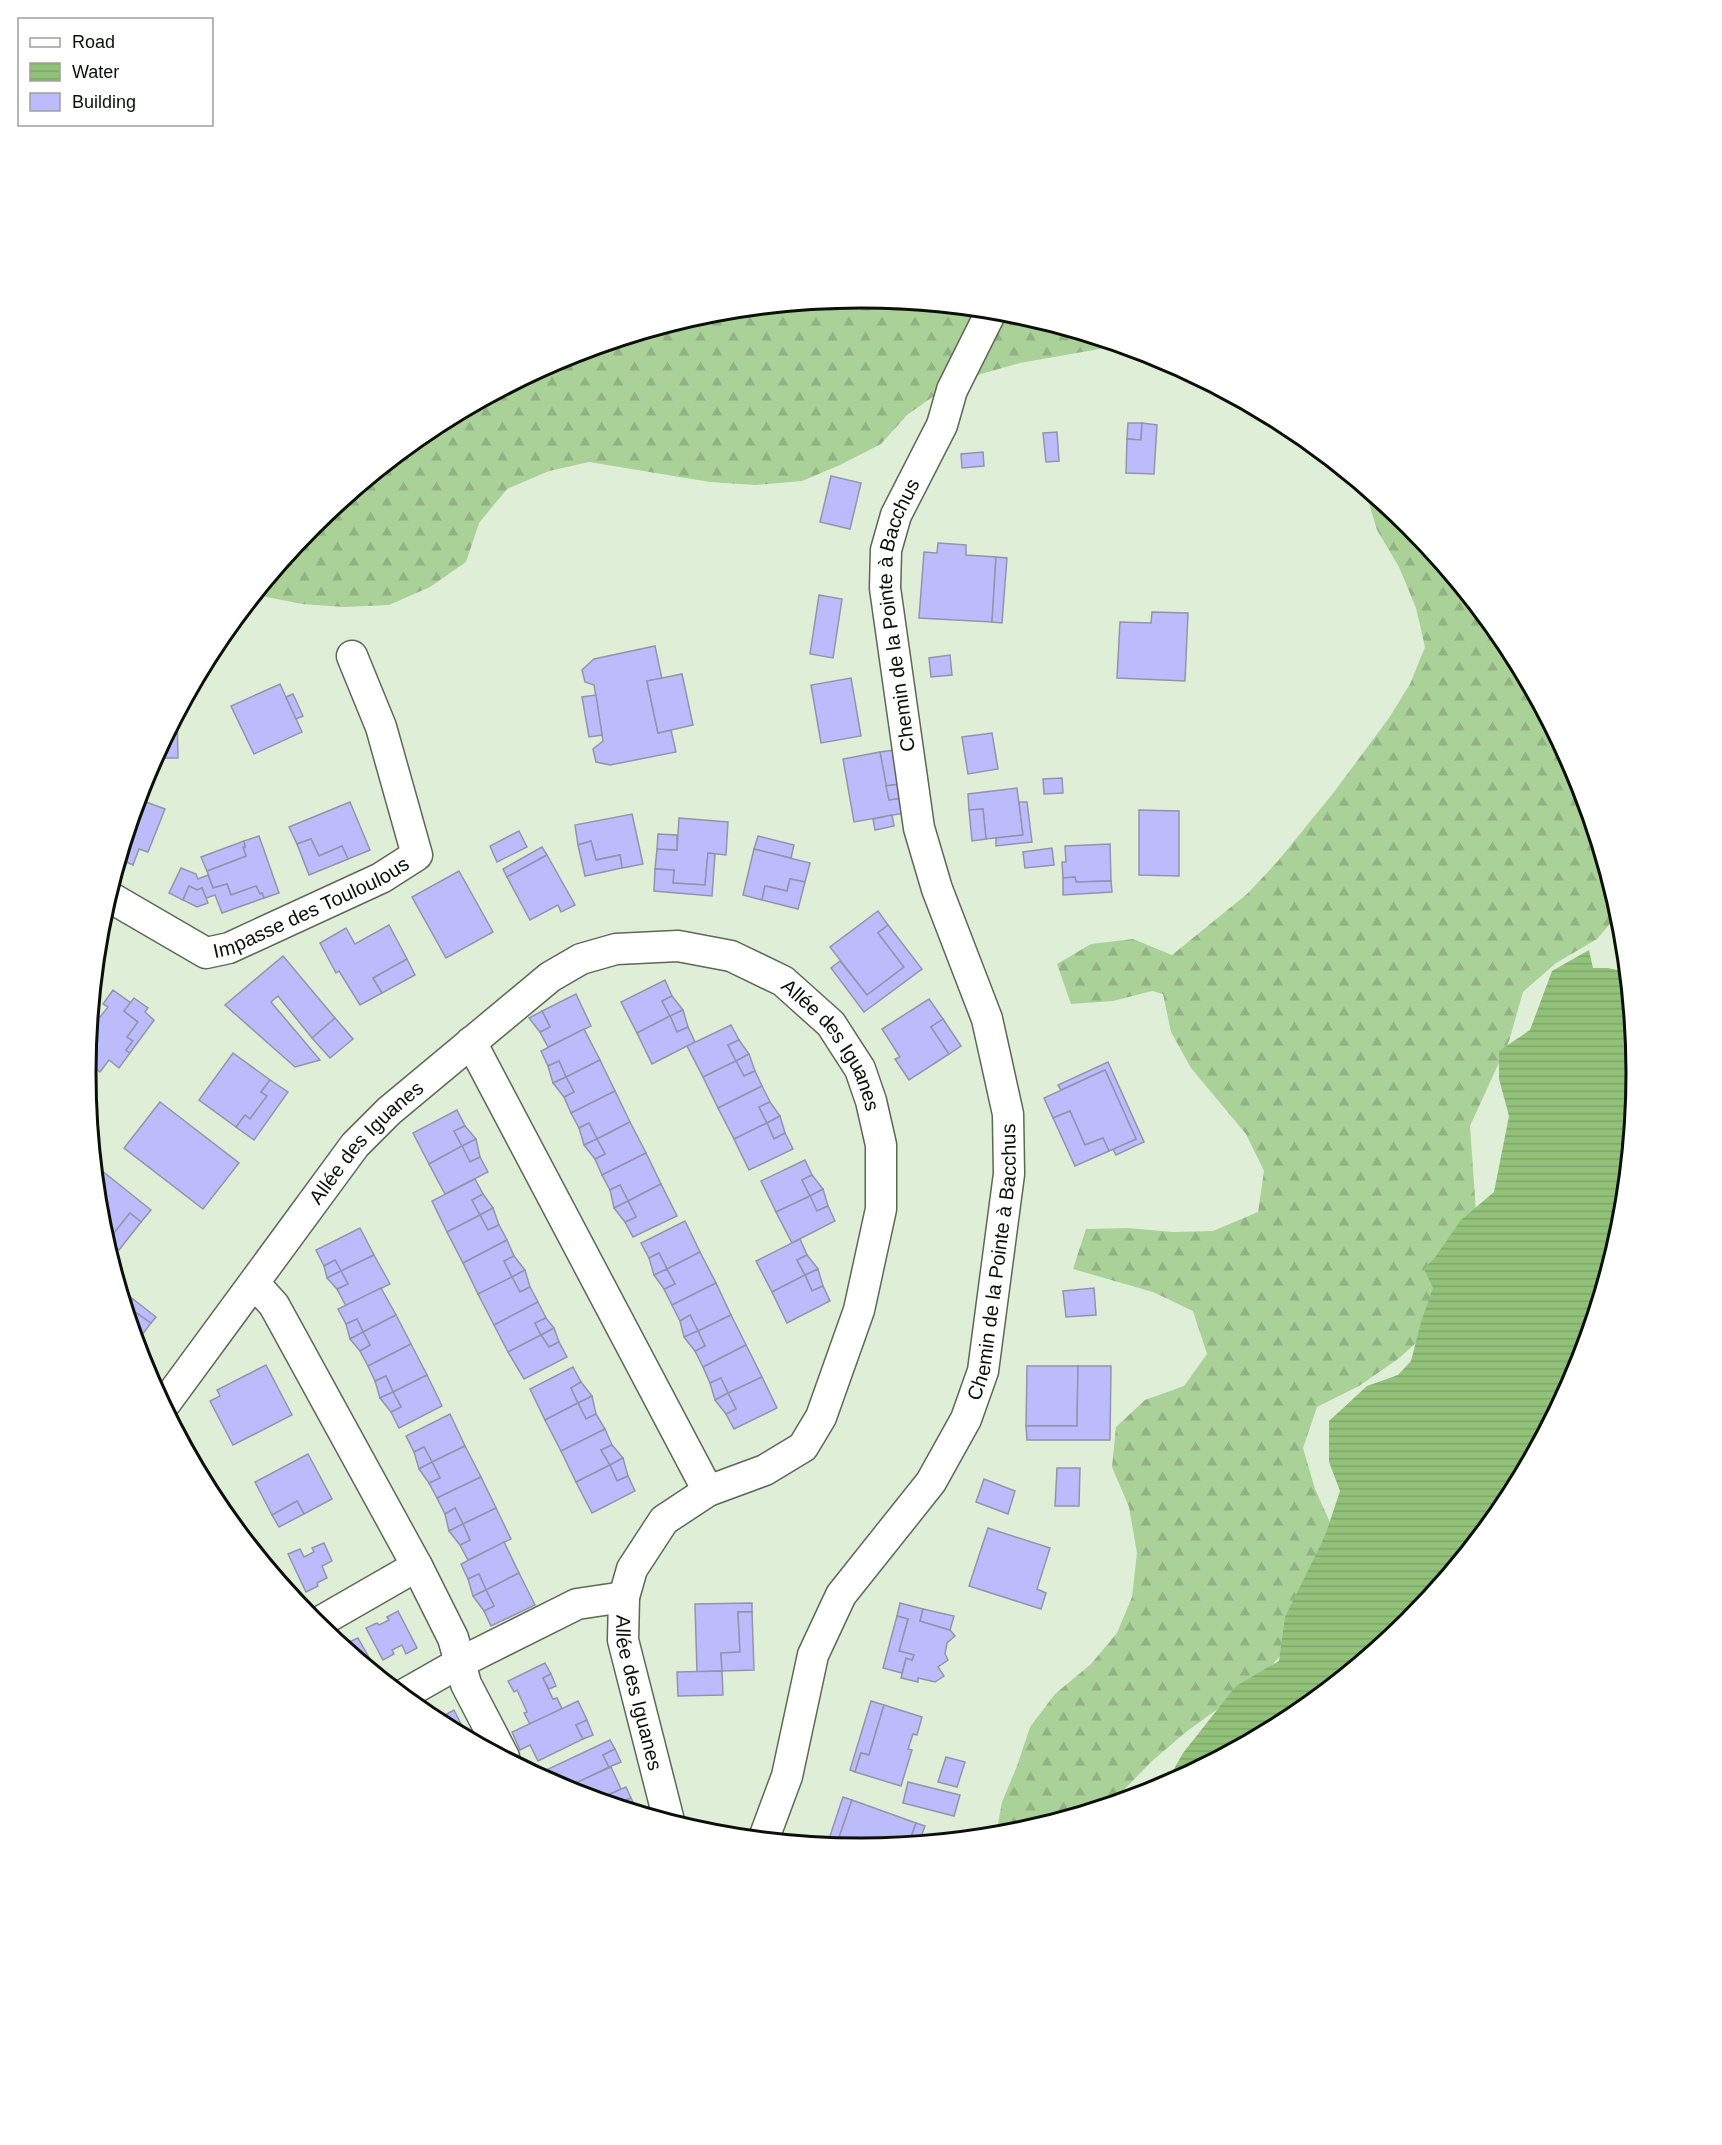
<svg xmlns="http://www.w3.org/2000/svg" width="1722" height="2145" font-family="Helvetica,sans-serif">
<defs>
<pattern id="forest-firs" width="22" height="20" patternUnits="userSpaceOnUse" patternTransform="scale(1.5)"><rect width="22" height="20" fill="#aad198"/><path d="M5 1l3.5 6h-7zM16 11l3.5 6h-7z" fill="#91b282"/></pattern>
<pattern id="water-rules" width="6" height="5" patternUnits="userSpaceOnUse" patternTransform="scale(1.5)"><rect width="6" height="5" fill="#92c27a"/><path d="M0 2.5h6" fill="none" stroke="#7da668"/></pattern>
</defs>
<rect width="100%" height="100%" fill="#dfefd7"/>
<g fill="url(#forest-firs)">
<path d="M861,297L1013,312L1117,344L1105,348L1020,363L981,374L941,391L907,415L881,444L840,465L802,481L755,485L710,482L589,462L549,471L507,489L479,523L466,562L430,587L389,605L344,607L302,604L262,596L257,591L313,524L430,428L565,356L710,312Z"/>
<path d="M1364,487L1410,524L1506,642L1574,770V777L1589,813L1619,913L1597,939L1556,963L1523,992L1509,1041L1470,1126L1476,1212L1432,1329L1398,1359L1359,1386L1317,1407L1303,1448L1315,1489L1333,1529L1291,1643L1263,1676L1186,1732L1152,1761L1111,1803L1012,1833L996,1835L1002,1802L1017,1766L1030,1727L1055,1694L1091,1664L1117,1633L1132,1597L1137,1553L1129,1507L1112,1467L1116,1427L1145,1400L1184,1386L1207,1354L1193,1311L1153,1292L1073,1269L1086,1229L1128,1228L1173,1232L1213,1231L1258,1212L1264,1171L1246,1134L1191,1068L1171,1032L1163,994L1152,991L1113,1001L1071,1004L1057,964L1091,944L1133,939L1172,955L1247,894L1278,861L1334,792L1389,718L1410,684L1425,647L1416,608L1399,567L1377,530Z"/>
</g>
<path fill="url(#water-rules)" d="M1589,950L1593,968H1608L1627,972L1636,1073L1622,1224L1577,1370L1506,1504L1409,1621L1292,1717L1165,1785L1183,1753L1236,1686L1279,1661L1285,1617L1325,1536L1340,1491L1329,1462V1421L1367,1386L1398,1375L1411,1361L1421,1322L1433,1288L1424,1269L1436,1256L1461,1220L1494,1192L1509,1116L1499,1079V1051L1530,1030L1552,971Z"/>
<g fill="#bcbcfc" stroke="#9394ac" stroke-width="1.5">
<path d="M1128,423H1142L1141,440L1127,439Z"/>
<path d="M1142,423L1157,425L1154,474L1126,473L1127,439L1141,440Z"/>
<path d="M1057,432L1059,461L1046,462L1043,433Z"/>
<path d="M983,452L984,466L962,468L961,454Z"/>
<path d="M831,476L861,483L850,529L820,522Z"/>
<path d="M938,543L966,545V555L996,557L992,622L919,618L924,552L937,553Z"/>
<path d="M996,557L1007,558L1002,623L992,622Z"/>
<path d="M819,595L842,599L833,658L810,654Z"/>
<path d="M1152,612L1188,613L1185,681L1117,678L1120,622L1151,623Z"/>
<path d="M655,646L662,679L647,681L658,733L671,730L676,752L610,765L596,762L593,749L603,741L602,735L594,685L585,682L582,670L594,659Z"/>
<path d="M950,655L952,675L931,677L929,658Z"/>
<path d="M682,674L693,725L658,733L647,681Z"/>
<path d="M851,678L861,736L821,743L811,685Z"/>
<path d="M280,684L302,732L254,754L231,706Z"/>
<path d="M293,694L303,716L296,719L286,697Z"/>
<path d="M596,695L602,735L589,737L582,697Z"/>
<path d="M177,714L178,758H154Z"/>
<path d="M992,733L998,769L968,774L962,737Z"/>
<path d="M894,750L900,784L886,786L880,752Z"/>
<path d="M880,752L889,800L902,798L905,813L854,822L843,759Z"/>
<path d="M1062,778L1063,793L1044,794L1043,779Z"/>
<path d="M900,784L902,798L889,800L886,786Z"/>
<path d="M1017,788L1023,835L986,839L983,809L969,810L968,794Z"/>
<path d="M138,799L165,809L148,852L139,849L133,865L119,859Z"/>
<path d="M350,802L370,850L348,859L342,846L319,856L311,839L297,844L289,827Z"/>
<path d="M1019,802H1027L1032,842L996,846V838L1023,835Z"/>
<path d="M983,809L986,839L972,841L969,810Z"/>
<path d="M1139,810L1179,811V876L1139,875Z"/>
<path d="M632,814L643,864L622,868L620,855L596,860L591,841L578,845L575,825Z"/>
<path d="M892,815L894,826L875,830L873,819Z"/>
<path d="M679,818L728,822L726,855L708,853L705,885L673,883L674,870L655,869L657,849L677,850Z"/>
<path d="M519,831L527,847L497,862L490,846Z"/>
<path d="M658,834L677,835V850L657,849Z"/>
<path d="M259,836L279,893L264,898L262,893L260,894L256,886L231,895L227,884L213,888L207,871L246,856L243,847H245L244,841Z"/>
<path d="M758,836L794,845L791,858L754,849Z"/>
<path d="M311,839L319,856L342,846L348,859L309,875L297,844Z"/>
<path d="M244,841L245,847H243L246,856L207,871L201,857Z"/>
<path d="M591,841L596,860L620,855L622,868L585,876L578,845Z"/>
<path d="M1110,844L1111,881L1076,882L1075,877L1063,878L1062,862H1066L1065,846Z"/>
<path d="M542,847L547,855L507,877L503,869Z"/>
<path d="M1052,848L1054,865L1025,868L1023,852Z"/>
<path d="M754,849L810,863L805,882L790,879L787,891L765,886L762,900L743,895Z"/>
<path d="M708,853L715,854L712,896L654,891L655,869L674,870L673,883L705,885Z"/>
<path d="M547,855L575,905L561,912L558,905L530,920L507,877Z"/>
<path d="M181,868L196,874L198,879L208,875L213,888L227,884L231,895L256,886L260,894L262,893L264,898L222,913L215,895L206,898L202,888L197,890L189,886L183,900L169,893Z"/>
<path d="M459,871L493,932L446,958L412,897Z"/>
<path d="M1075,877L1076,882L1111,881L1112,892L1063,895V878Z"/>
<path d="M790,879L805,882L798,909L762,900L765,886L787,891Z"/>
<path d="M189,886L197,890L202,888L208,903L197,907L183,900Z"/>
<path d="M878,911L888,925L878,933L904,967L867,995L830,947Z"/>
<path d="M389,925L407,959L373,978L382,993L360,1005L339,971L336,973L320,943L346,928L355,944Z"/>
<path d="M888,925L922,969L864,1012L831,968L840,961L867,995L904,967L878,933Z"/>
<path d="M283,956L335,1018L312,1038L278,996L271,1002L320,1060L295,1067L225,1005Z"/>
<path d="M407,959L415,975L382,993L373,978Z"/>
<path d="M665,980L672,996L662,1001L670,1016L637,1033L621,1002Z"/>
<path d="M113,990L131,1003L124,1011L138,1022L127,1037L133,1041L126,1050L130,1053L119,1068L109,1060L100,1072L86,1062L91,1021L96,1014L100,1017L108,1007L103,1004Z"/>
<path d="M576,994L591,1026L548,1047L540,1032L550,1027L542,1011Z"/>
<path d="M672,996L683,1010L670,1016L662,1001Z"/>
<path d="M134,998L148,1008L145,1012L154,1020L130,1053L126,1050L133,1041L127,1037L138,1022L124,1011Z"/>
<path d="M929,999L943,1019L931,1027L949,1054L909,1080L895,1059L900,1057L882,1029Z"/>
<path d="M683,1010L688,1027L677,1032L670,1016Z"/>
<path d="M542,1011L550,1027L540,1032L529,1018Z"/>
<path d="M670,1016L677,1032L688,1027L695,1042L652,1064L637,1033Z"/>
<path d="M335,1018L353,1039L330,1058L312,1038Z"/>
<path d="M943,1019L961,1046L949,1054L931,1027Z"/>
<path d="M731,1025L739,1040L728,1045L736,1061L703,1077L687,1046Z"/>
<path d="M584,1029L600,1060L566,1077L559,1061L548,1066L541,1051Z"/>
<path d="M739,1040L749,1054L736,1061L728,1045Z"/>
<path d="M233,1053L270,1080L261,1092L267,1096L250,1119L245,1115L236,1127L199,1100Z"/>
<path d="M749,1054L755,1071L744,1076L736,1061Z"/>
<path d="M600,1060L615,1091L571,1113L564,1097L574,1092L566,1077Z"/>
<path d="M559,1061L566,1077L553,1083L548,1066Z"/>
<path d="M736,1061L744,1076L755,1071L762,1086L718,1108L703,1077Z"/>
<path d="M1108,1062L1144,1142L1116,1155L1113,1149L1136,1139L1105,1070L1061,1090L1058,1085Z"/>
<path d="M1105,1070L1136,1139L1109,1151L1103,1138L1085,1145L1070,1111L1053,1118L1044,1098Z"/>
<path d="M566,1077L574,1092L564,1097L553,1083Z"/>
<path d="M270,1080L288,1092L254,1140L236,1127L245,1115L250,1119L267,1096L261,1092Z"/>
<path d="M762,1086L770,1102L759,1107L767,1123L734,1139L718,1108Z"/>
<path d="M615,1091L630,1122L597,1139L589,1123L579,1128L571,1113Z"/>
<path d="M160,1102L239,1163L203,1209L124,1148Z"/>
<path d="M770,1102L780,1116L767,1123L759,1107Z"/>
<path d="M457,1110L465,1126L454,1131L462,1146L429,1164L413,1133Z"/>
<path d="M1070,1111L1085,1145L1103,1138L1109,1151L1075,1166L1053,1118Z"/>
<path d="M780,1116L785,1133L774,1139L767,1123Z"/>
<path d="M630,1122L646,1153L602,1175L595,1159L605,1154L597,1139Z"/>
<path d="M589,1123L597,1139L584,1145L579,1128Z"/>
<path d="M767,1123L774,1139L785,1133L793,1149L749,1170L734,1139Z"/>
<path d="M465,1126L476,1139L462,1146L454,1131Z"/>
<path d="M476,1139L480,1157L470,1162L462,1146Z"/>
<path d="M597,1139L605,1154L595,1159L584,1145Z"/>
<path d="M462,1146L470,1162L480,1157L488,1172L445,1194L429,1164Z"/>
<path d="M646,1153L661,1184L628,1201L620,1185L610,1190L602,1175Z"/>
<path d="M805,1160L812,1175L802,1180L810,1196L776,1212L761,1181Z"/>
<path d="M101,1170L151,1210L141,1222L130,1213L114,1233L100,1222L96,1176Z"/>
<path d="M812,1175L823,1189L810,1196L802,1180Z"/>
<path d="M475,1179L483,1194L472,1200L480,1215L447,1232L432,1201Z"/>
<path d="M661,1184L677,1216L633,1237L625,1222L636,1217L628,1201Z"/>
<path d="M620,1185L628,1201L614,1208L610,1190Z"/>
<path d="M823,1189L828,1206L817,1211L810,1196Z"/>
<path d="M483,1194L493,1208L480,1215L472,1200Z"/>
<path d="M810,1196L817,1211L828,1206L835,1221L792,1243L776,1212Z"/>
<path d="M628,1201L636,1217L625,1222L614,1208Z"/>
<path d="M493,1208L499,1225L488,1230L480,1215Z"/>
<path d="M130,1213L141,1222L119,1250L105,1240L100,1222L114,1233Z"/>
<path d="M480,1215L488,1230L499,1225L507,1240L463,1263L447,1232Z"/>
<path d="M685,1221L700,1252L667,1269L659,1253L649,1258L641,1243Z"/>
<path d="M360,1228L374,1255L341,1271L335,1260L324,1266L316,1250Z"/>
<path d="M800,1239L807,1255L797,1260L805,1275L772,1292L756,1261Z"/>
<path d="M507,1240L514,1256L504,1261L512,1277L478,1294L463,1263Z"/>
<path d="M700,1252L716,1283L672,1305L664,1289L675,1284L667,1269Z"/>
<path d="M659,1253L667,1269L654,1275L649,1258Z"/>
<path d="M374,1255L390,1284L346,1306L337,1289L348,1284L341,1271Z"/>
<path d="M807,1255L818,1269L805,1275L797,1260Z"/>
<path d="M514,1256L525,1270L512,1277L504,1261Z"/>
<path d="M335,1260L341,1271L327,1278L324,1266Z"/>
<path d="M667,1269L675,1284L664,1289L654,1275Z"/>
<path d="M818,1269L823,1286L812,1291L805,1275Z"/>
<path d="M525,1270L530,1287L520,1292L512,1277Z"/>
<path d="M341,1271L348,1284L337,1289L327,1278Z"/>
<path d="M805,1275L812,1291L823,1286L830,1301L787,1323L772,1292Z"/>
<path d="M512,1277L520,1292L530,1287L538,1302L494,1325L478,1294Z"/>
<path d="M716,1283L731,1315L698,1331L690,1315L680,1321L672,1305Z"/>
<path d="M381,1288L396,1315L363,1332L357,1319L346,1324L338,1309Z"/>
<path d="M1094,1288L1096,1315L1066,1317L1063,1291Z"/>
<path d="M120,1289L133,1299L127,1306L151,1323L136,1343Z"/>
<path d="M133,1299L156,1317L151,1323L127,1306Z"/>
<path d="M538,1302L546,1318L535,1323L541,1335L508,1352L494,1325Z"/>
<path d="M396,1315L411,1344L368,1366L360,1351L370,1345L363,1332Z"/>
<path d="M690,1315L698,1331L684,1337L680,1321Z"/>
<path d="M731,1315L746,1345L703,1367L695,1351L705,1346L698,1331Z"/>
<path d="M546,1318L554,1328L541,1335L535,1323Z"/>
<path d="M357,1319L363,1332L350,1339L346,1324Z"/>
<path d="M554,1328L559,1342L549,1347L541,1335Z"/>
<path d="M698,1331L705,1346L695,1351L684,1337Z"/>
<path d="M363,1332L370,1345L360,1351L350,1339Z"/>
<path d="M541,1335L549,1347L559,1342L567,1357L524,1379L508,1352Z"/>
<path d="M411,1344L427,1375L393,1392L386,1376L375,1381L368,1366Z"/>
<path d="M746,1345L762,1377L728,1393L721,1378L710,1383L703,1367Z"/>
<path d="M266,1365L292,1415L233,1445L210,1401L220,1396L217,1390Z"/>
<path d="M1027,1366H1078L1077,1426H1026Z"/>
<path d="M1078,1366H1111L1110,1440H1027L1026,1426H1077Z"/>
<path d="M573,1367L581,1382L571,1388L578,1403L545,1420L530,1389Z"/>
<path d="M427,1375L442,1406L399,1428L391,1412L401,1407L393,1392Z"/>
<path d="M386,1376L393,1392L380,1398L375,1381Z"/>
<path d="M762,1377L777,1408L734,1429L726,1414L736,1409L728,1393Z"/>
<path d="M721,1378L728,1393L715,1400L710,1383Z"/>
<path d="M581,1382L592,1396L578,1403L571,1388Z"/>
<path d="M393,1392L401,1407L391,1412L380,1398Z"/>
<path d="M728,1393L736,1409L726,1414L715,1400Z"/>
<path d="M592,1396L596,1414L586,1419L578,1403Z"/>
<path d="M578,1403L586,1419L596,1414L605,1429L561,1451L545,1420Z"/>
<path d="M450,1414L465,1446L432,1462L424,1447L414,1452L406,1436Z"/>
<path d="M605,1429L612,1445L601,1450L610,1465L576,1482L561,1451Z"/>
<path d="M612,1445L623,1458L610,1465L601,1450Z"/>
<path d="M465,1446L481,1477L437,1498L429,1483L440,1478L432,1462Z"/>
<path d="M424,1447L432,1462L419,1469L414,1452Z"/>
<path d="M308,1454L332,1499L304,1514L297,1501L272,1515L255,1482Z"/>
<path d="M623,1458L628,1476L617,1481L610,1465Z"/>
<path d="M432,1462L440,1478L429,1483L419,1469Z"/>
<path d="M610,1465L617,1481L628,1476L635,1491L592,1513L576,1482Z"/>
<path d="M1057,1468H1080L1079,1506H1055Z"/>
<path d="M481,1477L496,1508L463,1524L455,1508L445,1514L437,1498Z"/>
<path d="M984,1479L1015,1491L1008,1514L976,1502Z"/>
<path d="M297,1501L304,1514L279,1527L272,1515Z"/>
<path d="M455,1508L463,1524L449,1531L445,1514Z"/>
<path d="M496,1508L511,1539L468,1560L460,1545L470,1540L463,1524Z"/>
<path d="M463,1524L470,1540L460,1545L449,1531Z"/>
<path d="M988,1528L1050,1548L1037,1589L1046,1593L1041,1609L969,1586Z"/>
<path d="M504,1542L519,1573L486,1590L479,1574L468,1579L461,1564Z"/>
<path d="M324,1543L332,1561L322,1566L327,1578L317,1583L318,1586L306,1592L288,1554L300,1549L304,1557L314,1552L312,1548Z"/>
<path d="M519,1573L535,1605L491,1626L484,1611L494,1606L486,1590Z"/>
<path d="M479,1574L486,1590L473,1596L468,1579Z"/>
<path d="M486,1590L494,1606L484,1611L473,1596Z"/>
<path d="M752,1603V1612H738L740,1652L721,1653L722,1671L697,1672L695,1604Z"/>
<path d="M900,1603L923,1609L920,1621L950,1630L955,1636L947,1643L945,1654L948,1660L938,1667L944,1676L935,1682L918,1678V1682L901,1678L906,1658L912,1660L914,1655L899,1651L908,1619L897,1616Z"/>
<path d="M923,1609L954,1616L950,1630L920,1621Z"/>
<path d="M398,1611L417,1648L406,1654L402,1645L392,1650L394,1654L383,1660L366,1628L377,1623L379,1625L389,1620L387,1617Z"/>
<path d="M738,1612H752L754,1670L722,1671L721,1653L740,1652Z"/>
<path d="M897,1616L908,1619L899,1651L914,1655L912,1660L906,1658L902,1673L883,1668Z"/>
<path d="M358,1638L371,1661L365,1664L340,1644L346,1641L347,1643Z"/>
<path d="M545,1663L551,1674L543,1678L553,1699L557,1698L562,1709L530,1724L524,1713L527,1712L517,1690L514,1692L508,1681Z"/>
<path d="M722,1671L723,1695L678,1696L677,1672Z"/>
<path d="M551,1674L556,1686L549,1689L543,1678Z"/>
<path d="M578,1701L587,1720L576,1725L583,1739L538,1761L530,1745L520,1750L512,1732Z"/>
<path d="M871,1701L884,1705L869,1755L861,1753L855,1772L850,1770Z"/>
<path d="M884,1705L922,1717L917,1735L913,1734L908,1749L912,1750L901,1786L855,1772L861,1753L869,1755Z"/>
<path d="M454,1710L465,1732L461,1734L436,1720Z"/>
<path d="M587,1720L593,1735L583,1739L576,1725Z"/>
<path d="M610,1740L615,1749L603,1755L609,1767L564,1789L549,1781L544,1771Z"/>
<path d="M615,1749L621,1762L609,1767L603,1755Z"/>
<path d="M946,1757L965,1762L957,1787L938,1782Z"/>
<path d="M611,1767L621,1789L599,1799L574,1792L571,1785Z"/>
<path d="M908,1782L960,1795L954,1816L903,1803Z"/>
<path d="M626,1787L631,1798L619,1803L621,1806L599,1799Z"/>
<path d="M843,1797L852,1800L836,1846L827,1845Z"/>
<path d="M631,1798L636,1808L633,1810L621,1806L619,1803Z"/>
<path d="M852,1800L916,1823L909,1843L861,1848L836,1846Z"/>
<path d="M916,1823L925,1826L919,1842L909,1843Z"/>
</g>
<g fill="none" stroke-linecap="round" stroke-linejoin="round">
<g stroke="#5b6955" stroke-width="33">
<g id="minor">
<path id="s1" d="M108,896L206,953L229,948L381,878L417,855L381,727L352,656"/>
<path d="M471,1042L708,1491"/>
<path d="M255,1284L274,1305L417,1566L453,1638L466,1684L504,1757"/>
<path id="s2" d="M164,1405L355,1145L389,1111L550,977L581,959L616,949L678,946L731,956L783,981L831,1024L860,1069L871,1101L881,1145V1209L859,1310L821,1417L803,1447L765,1470L708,1491L664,1520L632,1569L624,1597L623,1640L669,1821"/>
<path d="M316,1624L417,1566"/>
<path d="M403,1695L461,1662L577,1604L624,1597"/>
<path id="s3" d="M764,1838L787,1776L813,1655L841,1595L931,1482L966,1419L983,1371L1009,1174L1008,1114L987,1019L937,889L919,828L885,588L886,550L896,515L942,425L952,390L992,310"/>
</g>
</g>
<use href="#minor" stroke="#fff" stroke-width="30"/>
</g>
<g text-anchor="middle" stroke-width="4.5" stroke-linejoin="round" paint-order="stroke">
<g font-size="20" fill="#0b1109" stroke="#fff">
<text dy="7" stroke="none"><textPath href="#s3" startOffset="1299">Chemin de la Pointe à Bacchus</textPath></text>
<text dy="7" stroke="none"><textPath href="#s1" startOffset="228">Impasse des Touloulous</textPath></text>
<text dy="7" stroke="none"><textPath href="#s2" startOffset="908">Allée des Iguanes</textPath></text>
<text dy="7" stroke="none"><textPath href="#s2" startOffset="332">Allée des Iguanes</textPath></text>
<text dy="7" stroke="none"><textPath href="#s3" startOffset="633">Chemin de la Pointe à Bacchus</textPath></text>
<text dy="7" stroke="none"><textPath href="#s2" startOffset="1682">Allée des Iguanes</textPath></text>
</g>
</g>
<path d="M0 0H1722V2145H0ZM96 1073a765 765 0 1 1 1530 0a765 765 0 1 1-1530 0Z" fill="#fff" fill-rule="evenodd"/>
<path fill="none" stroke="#0b1109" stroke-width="3" d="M96 1073a765 765 0 1 1 1530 0a765 765 0 1 1-1530 0Z"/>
<rect x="18" y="18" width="195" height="108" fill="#ffffff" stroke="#9da09d" stroke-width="1.5"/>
<rect x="30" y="38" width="30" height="9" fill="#ffffff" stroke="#9da09d" stroke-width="1.5"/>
<text x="72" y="48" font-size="18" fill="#0b1109">Road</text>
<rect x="30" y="63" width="30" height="18" fill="url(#water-rules)" stroke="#9da09d" stroke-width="1.5"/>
<text x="72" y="78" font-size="18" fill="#0b1109">Water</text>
<rect x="30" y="93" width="30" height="18" fill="#bcbcfc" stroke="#9da09d" stroke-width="1.5"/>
<text x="72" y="108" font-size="18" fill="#0b1109">Building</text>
</svg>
